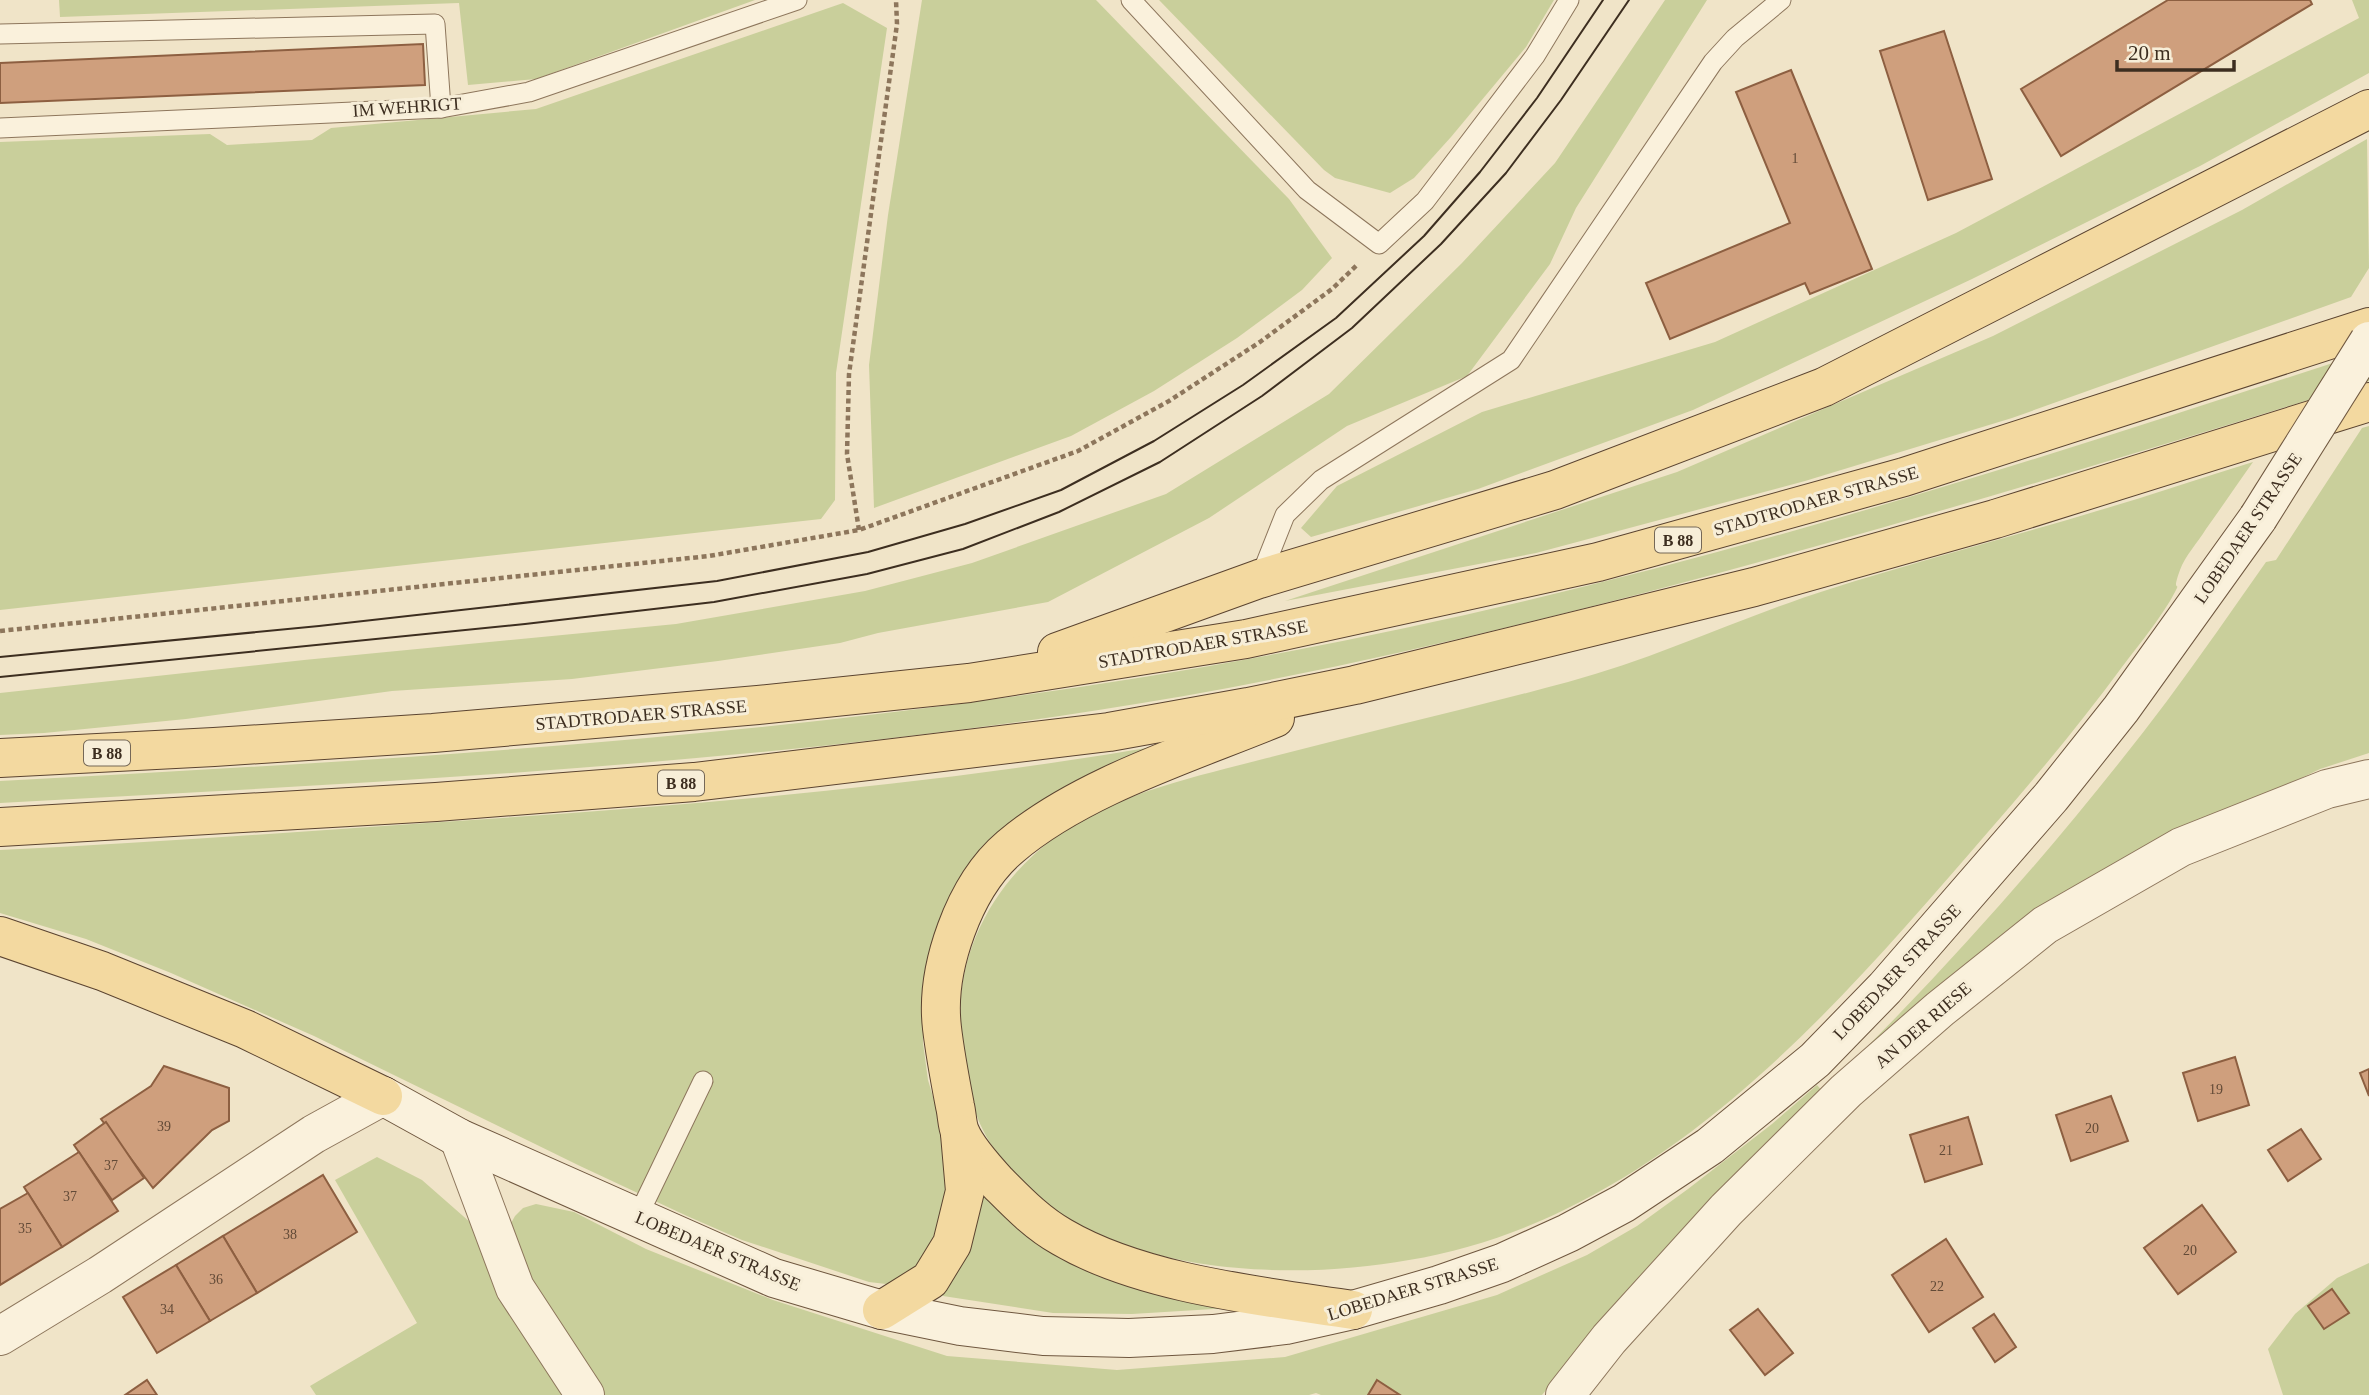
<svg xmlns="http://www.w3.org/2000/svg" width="2369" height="1395" font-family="'Times New Roman',serif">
<rect width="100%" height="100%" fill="#f0e4c8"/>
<g fill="#c9cf9b">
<path d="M59,0H755L536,79L468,85L459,3L60,17Z"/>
<path d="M922,0H1096L1289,199L1332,258L1302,290L1237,338L1154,391L1071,436L874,508L869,365L888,215Z"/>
<path d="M1159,0H1554L1526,47L1451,137L1414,178L1390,193L1335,178L1324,170Z"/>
<path d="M1665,0H1707L1576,208L1550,264L1467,376L1347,426L1209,518L1048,602L878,633L840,643L718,661L572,679L392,691L186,719L44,733L0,735V693L304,660L676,624L865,591L972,563L1166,494L1329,394L1462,263L1555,163Z"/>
<path d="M2352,0H2369V73L2200,166L1972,279L1693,410L1478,489L1311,537L1301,528L1337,486L1482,412L1715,342L1956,233L2359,18Z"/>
<path d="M843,3L887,28L836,373L835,500L821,519L0,610V142L210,134L227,145L312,140L331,128L536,109Z"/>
<path d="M2367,139L2369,268L2351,297L2012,418L1805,481L1536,553L1285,601L1677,472L1993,336L2242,210Z"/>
<path d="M2369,351V381C2207,432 2044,481 1881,528C1651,593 1419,654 1184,696C794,764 396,781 0,803V781C429,758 858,733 1281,653C1652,584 2011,469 2369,351Z"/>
<path d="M2369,426V753L2320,769L2065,892L1852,1062C1965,949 2071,828 2167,701C2201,655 2233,609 2266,562L2276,560L2362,428Z"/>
<path d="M2253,462C2237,484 2222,507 2206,529C2198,542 2185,556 2180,570C2169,600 2186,573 2170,601C2156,624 2138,646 2122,667C2080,724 2035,778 1988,832C1865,974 1737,1126 1564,1210C1515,1234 1462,1251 1409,1260C1271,1285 1055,1273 983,1130C968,1100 966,1068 962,1035C952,958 993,883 1054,838C1115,793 1195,777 1267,758C1367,732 1468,709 1568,682C1658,658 1741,617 1830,589C1918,561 2008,538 2097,511C2149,496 2201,478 2253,462Z"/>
<path d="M1170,744L1039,805L923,1004V1043L928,1080L946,1141L948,1205L935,1248L900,1281L886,1284L869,1282L742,1240L687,1216L580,1166L314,1036L171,973L86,939L0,913V850C147,843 295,832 442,822C685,806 930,786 1170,744Z"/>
<path d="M1817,1085L1824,1093L1600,1326L1542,1395H1400L1377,1380L1368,1395H1321L1316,1393L1309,1395H597L512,1259L510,1225L515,1216L523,1208L536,1204L574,1212L646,1249L773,1300L947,1356L1117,1370L1285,1357L1497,1295L1587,1255L1637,1226L1688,1189L1772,1124Z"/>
<path d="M377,1157L422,1180L471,1223L569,1395H316L310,1386L417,1323L335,1180Z"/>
<path d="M977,1191L1246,1307L1132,1314L1053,1313L943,1296L939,1292Z"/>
<path d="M2369,1263V1395H2283L2268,1349L2295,1314L2337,1278Z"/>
</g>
<g fill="#cf9f7d" stroke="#8d5f41" stroke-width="2">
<path d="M2168,0H2310L2312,4L2061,156L2021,89Z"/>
<path d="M1944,31L1992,179L1928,200L1880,51Z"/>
<path d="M423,44L425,85L0,103V63Z"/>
<path d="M1791,70L1872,269L1810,294L1805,283L1670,339L1646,283L1790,223L1736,92Z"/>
<path d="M2235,1057L2249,1105L2198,1121L2183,1073Z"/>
<path d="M164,1066L229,1088V1121L212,1130L153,1188L101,1119L151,1086Z"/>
<path d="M2369,1069V1096L2360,1073Z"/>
<path d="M2111,1096L2128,1141L2071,1161L2056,1115Z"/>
<path d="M1968,1117L1982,1164L1925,1182L1910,1135Z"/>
<path d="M106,1122L144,1178L112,1200L74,1145Z"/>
<path d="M2301,1129L2321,1159L2288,1181L2268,1150Z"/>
<path d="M79,1152L118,1211L62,1247L24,1187Z"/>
<path d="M323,1175L357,1232L257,1293L223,1236Z"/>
<path d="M28,1193L62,1247L0,1285V1209Z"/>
<path d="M2202,1205L2236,1252L2178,1294L2144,1248Z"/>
<path d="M223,1236L257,1293L210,1321L176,1265Z"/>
<path d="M1946,1239L1983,1297L1929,1332L1892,1275Z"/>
<path d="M176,1265L210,1321L157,1353L123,1297Z"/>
<path d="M2332,1289L2349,1313L2324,1329L2308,1306Z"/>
<path d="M1758,1309L1793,1353L1765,1375L1730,1330Z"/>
<path d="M1994,1314L2016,1347L1995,1362L1973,1328Z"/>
<path d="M147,1380L157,1395H125Z"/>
<path d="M1377,1380L1400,1395H1368Z"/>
</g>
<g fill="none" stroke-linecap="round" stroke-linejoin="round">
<g stroke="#8d765c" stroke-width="21">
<g id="lane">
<path d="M1131,0L1307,190L1379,244L1425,201L1535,56L1569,0"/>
<path d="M0,34L435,24L441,108"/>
<path d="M0,128L441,108L529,92L797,0"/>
<path d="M1260,578L1285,515L1321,480L1511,360L1713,62L1735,38L1781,0"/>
<path d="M637,1218L703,1081"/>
</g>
</g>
<g stroke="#8d765c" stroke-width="40">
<g id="street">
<path d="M459,1138L515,1288L585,1395"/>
<path d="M0,1336L100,1275L314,1134L383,1096"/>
<path d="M1565,1395L1609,1339L1726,1210L1846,1091L1940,1009L2045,925L2181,847L2327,789L2369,779"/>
</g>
</g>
<g stroke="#6f573f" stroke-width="40">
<path id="secondary" d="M383,1096L459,1138L774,1278L882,1310L960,1326L1043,1336L1129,1338L1213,1334L1286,1325L1353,1310L1439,1285L1502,1263L1568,1233L1624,1203L1710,1146L1815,1060L1885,988L2051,797L2121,709L2258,518"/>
</g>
<g stroke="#5b4430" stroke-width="40">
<g id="primary">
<path d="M1057,652L1259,579L1555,490L1824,387L2369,109"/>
<path d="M1275,718C1190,753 1080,787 1010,847C964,886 935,969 942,1028C945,1054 950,1080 955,1106C957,1114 957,1125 960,1132C966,1147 987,1171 998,1183C1018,1203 1037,1223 1062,1237C1142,1284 1261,1296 1353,1310"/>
<path d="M0,758L214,747L433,733L758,705L969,683L1246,639L1598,562L1904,477L2369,327"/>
<path d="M0,827L436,802L694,782L1109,732L1248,707L1355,685L1754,587L1995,519L2369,402"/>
<path d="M0,936L102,971L245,1029L383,1096"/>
<path d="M882,1310L930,1280L952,1244L965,1191L960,1134"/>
</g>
</g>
<g stroke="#8d765c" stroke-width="4.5" stroke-dasharray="5 3.5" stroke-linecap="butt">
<path d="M859,530L847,454L849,374L897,24L896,0"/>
<path d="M0,631L709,556L859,530L1078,451L1169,401L1260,342L1332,289L1357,265"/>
</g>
<use href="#lane" stroke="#faf1dc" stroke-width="19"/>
<use href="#street" stroke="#faf1dc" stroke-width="38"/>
<use href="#secondary" stroke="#faf1dc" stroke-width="38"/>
<use href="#primary" stroke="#f3d9a0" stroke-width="38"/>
<g stroke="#3d2e20" stroke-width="2">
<path d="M0,657L319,626L717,581L868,552L965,524L1061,490L1154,441L1243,385L1336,318L1424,236L1480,172L1537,98L1603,0"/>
<path d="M0,677L525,624L714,602L867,574L963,549L1059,512L1160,462L1262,396L1352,328L1441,244L1506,173L1561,100L1629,0"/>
</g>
<g stroke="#6f573f" stroke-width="40" stroke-linecap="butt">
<path id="secondary-bridge" d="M2258,518L2369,341"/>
</g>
<use href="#secondary-bridge" stroke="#faf1dc" stroke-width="38"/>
</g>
<g text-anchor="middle" stroke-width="6" stroke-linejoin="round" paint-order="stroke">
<g font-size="14" fill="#624a37">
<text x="1795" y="163">1</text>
<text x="2216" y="1094">19</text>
<text x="164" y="1131">39</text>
<text x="2092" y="1133">20</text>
<text x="1946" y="1155">21</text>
<text x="111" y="1170">37</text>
<text x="70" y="1201">37</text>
<text x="25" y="1233">35</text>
<text x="290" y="1239">38</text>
<text x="2190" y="1255">20</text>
<text x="216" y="1284">36</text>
<text x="1937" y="1291">22</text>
<text x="167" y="1314">34</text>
</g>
<g fill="#f7eed8" stroke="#756857" stroke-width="2">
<rect x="1655" y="527.5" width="46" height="25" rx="5"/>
<rect x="84" y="740.5" width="46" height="25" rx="5"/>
<rect x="658" y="770.5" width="46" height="25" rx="5"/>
</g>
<g font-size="16" font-weight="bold" fill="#3d2e20">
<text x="1678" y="546">B 88</text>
<text x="107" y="759">B 88</text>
<text x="681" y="789">B 88</text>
</g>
<g font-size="18" fill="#3d2e20" stroke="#f7eed8">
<text transform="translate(407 107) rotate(-4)" y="6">IM WEHRIGT</text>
<text transform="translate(1816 501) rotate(-16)" y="6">STADTRODAER STRASSE</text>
<text transform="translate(2248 528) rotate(-56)" y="6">LOBEDAER STRASSE</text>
<text transform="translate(1203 644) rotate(-10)" y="6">STADTRODAER STRASSE</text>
<text transform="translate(641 715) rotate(-5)" y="6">STADTRODAER STRASSE</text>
<text transform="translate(1897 972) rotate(-47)" y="6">LOBEDAER STRASSE</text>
<text transform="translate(1923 1025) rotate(-41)" y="6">AN DER RIESE</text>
<text transform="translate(718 1251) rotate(23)" y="6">LOBEDAER STRASSE</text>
<text transform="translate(1413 1289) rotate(-17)" y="6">LOBEDAER STRASSE</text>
</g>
</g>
<path d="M2117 60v10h117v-10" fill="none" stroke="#3d2e20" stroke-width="3.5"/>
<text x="2128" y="60" font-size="21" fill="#3d2e20" stroke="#f7eed8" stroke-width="5" paint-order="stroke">20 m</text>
</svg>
